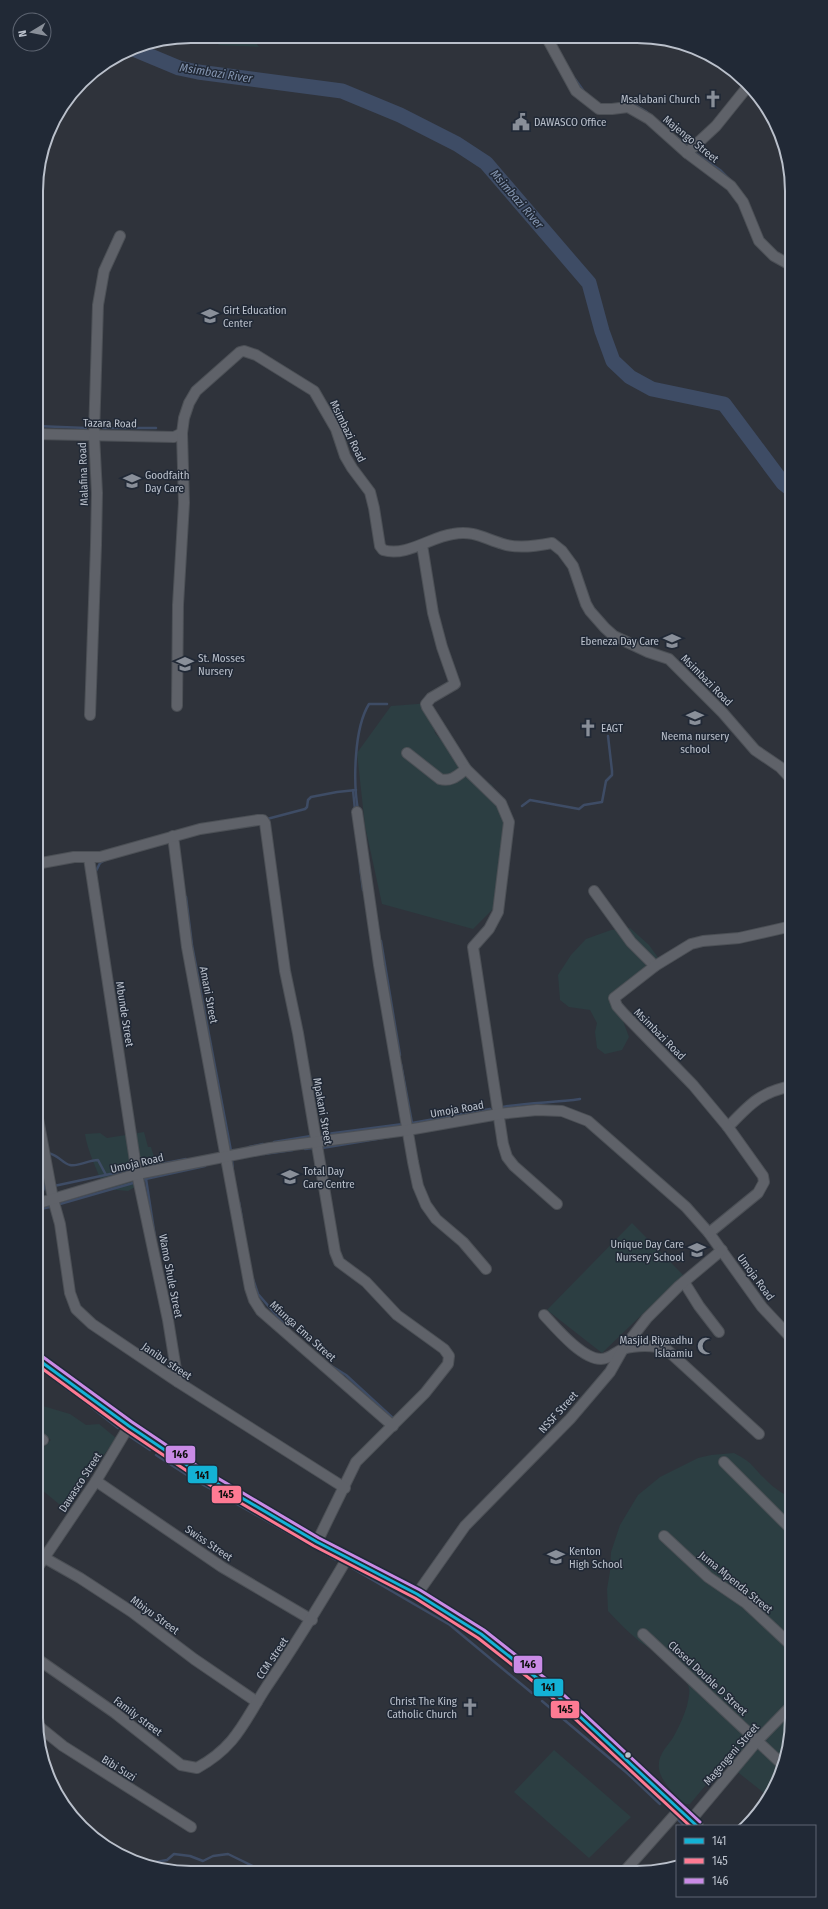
<svg xmlns="http://www.w3.org/2000/svg" width="828" height="1909" font-family="'Fira Sans Condensed',sans-serif">
<rect width="100%" height="100%" fill="#2f333b"/>
<g fill="#2c3e42">
<path d="M209,36H251L259,47L219,45Z"/>
<path d="M430,703L435,733L467,770L492,785L505,814L500,902L473,929L382,904L365,826L357,753L391,706Z"/>
<path d="M630,928L649,945L659,959L614,1005L617,1014L623,1021L629,1037L622,1050L605,1054L597,1048L595,1032L597,1023L590,1010L569,1007L560,1000L558,975L571,955L586,939L611,930Z"/>
<path d="M144,1132L148,1147H151L159,1173L128,1191L105,1189C98,1173 87,1150 85,1134L100,1133L107,1138Z"/>
<path d="M632,1223L683,1275L602,1353L547,1310Z"/>
<path d="M43,1406L70,1414L86,1425L99,1424L116,1438L65,1509L36,1485V1442L43,1447L51,1440L36,1427Z"/>
<path d="M734,1453C754,1463 753,1468 768,1482C775,1489 784,1494 792,1499V1728L780,1777L769,1797L725,1762L690,1804H683C675,1794 661,1782 659,1769C657,1753 669,1746 675,1734C680,1725 684,1715 687,1706C688,1699 691,1692 688,1685C679,1663 657,1654 639,1641C628,1632 618,1622 608,1611L607,1589L610,1571L611,1552L620,1525L638,1495L660,1477L698,1458L711,1455Z"/>
<path d="M554,1750L631,1817L589,1858L514,1792Z"/>
</g>
<g fill="none" stroke-linecap="round" stroke-linejoin="round">
<g stroke="#3e4c65" stroke-width="2.5">
<path d="M575,79L585,93"/>
<path d="M627,103L630,102L647,112"/>
<path d="M675,136L689,147"/>
<path d="M694,152L720,170L730,180"/>
<path d="M36,426L86,428"/>
<path d="M103,428H156"/>
<path d="M353,790L355,810"/>
<path d="M522,806L530,800L579,809L584,805L602,802L606,781L612,775V771L608,736"/>
<path d="M358,810C353,782 354,728 369,704H387"/>
<path d="M267,819L305,809L307,807L308,800L311,797L337,792L356,790"/>
<path d="M360,867L363,890"/>
<path d="M95,873L100,863L105,860"/>
<path d="M186,897L192,945L231,1151L234,1150"/>
<path d="M381,941L400,1055"/>
<path d="M401,1064L412,1123L490,1109"/>
<path d="M36,1079L41,1108"/>
<path d="M503,1107C529,1102 554,1103 580,1099"/>
<path d="M319,1135L403,1124"/>
<path d="M274,1142L311,1136"/>
<path d="M249,1147L263,1144"/>
<path d="M322,1148L389,1137"/>
<path d="M305,1149L313,1148"/>
<path d="M48,1153C59,1155 63,1164 70,1165C78,1167 88,1160 98,1160L106,1175"/>
<path d="M264,1154L293,1150"/>
<path d="M36,1156H38"/>
<path d="M233,1160H232L233,1172"/>
<path d="M140,1168L186,1159"/>
<path d="M146,1179L155,1237"/>
<path d="M141,1180L205,1166"/>
<path d="M54,1186L129,1170"/>
<path d="M37,1199L41,1196L46,1183"/>
<path d="M239,1202L242,1219"/>
<path d="M60,1204L133,1183"/>
<path d="M36,1210L50,1207"/>
<path d="M253,1279L258,1294L290,1331"/>
<path d="M330,1365L346,1375L395,1420"/>
<path d="M36,1366L71,1392"/>
<path d="M77,1396L118,1428"/>
<path d="M129,1436L150,1450"/>
<path d="M156,1455L196,1481L222,1495"/>
<path d="M228,1499L336,1560"/>
<path d="M352,1568L450,1625L532,1693"/>
<path d="M542,1701L627,1773L660,1804"/>
<path d="M675,1817L685,1826"/>
<path d="M144,1864L167,1860L174,1854L190,1856L203,1861L213,1856L228,1854L261,1870L366,1867L375,1871"/>
</g>
<path stroke="#3e4c65" stroke-width="15" d="M131,48L179,68L198,72L342,91L400,115L457,144L486,163L589,283L602,331L613,361L630,377L652,389L724,404L783,483L792,490"/>
<g stroke="#4c5056" stroke-width="12">
<g id="minor">
<path d="M547,38L576,91L599,109H612L628,107L649,119L687,153L731,186L743,202L759,241L774,256L792,266"/>
<path d="M687,153L716,126L749,85"/>
<path d="M36,434L174,437L182,433"/>
<path d="M422,545L433,613L442,647L455,684L431,698L426,704L427,707L466,769L501,803L509,822L498,912L489,929L473,947L503,1144L507,1157L514,1166L557,1204"/>
<path d="M177,706L178,605L184,503L182,433L184,418L189,403L196,391L240,352L244,351L256,355L314,391L336,429L345,456L352,468L370,492L374,508L380,546L383,550C407,557 430,537 453,534C474,530 485,539 503,544C518,549 537,546 552,543L562,551L573,566L586,604L590,611L605,628L614,636L648,652L669,659L723,713L755,750L780,767L792,780"/>
<path d="M90,715L96,545L97,493L94,435L98,305L104,271L120,236"/>
<path d="M407,753L440,779C451,782 457,776 466,769"/>
<path d="M357,812L379,965L413,1162L418,1186L426,1205L436,1219L463,1242L486,1269"/>
<path d="M173,836L187,947L250,1288L254,1300L261,1311L393,1426"/>
<path d="M89,858L137,1174L168,1320L178,1382"/>
<path d="M36,864L74,857H100L200,829L258,820H263L265,823L285,971L298,1033L335,1252L339,1262L366,1282L397,1315L444,1349L449,1356L448,1364L425,1393L356,1462L317,1542"/>
<path d="M594,891L631,942L655,966"/>
<path d="M36,1108L53,1199L60,1224L70,1293L76,1309L92,1324L178,1382L345,1488"/>
<path d="M728,1127C749,1105 760,1092 792,1086"/>
<path d="M36,1204L137,1174L270,1148L408,1130L499,1114L537,1110L562,1111L588,1121L686,1207L709,1233L762,1307L792,1339"/>
<path d="M709,1233L758,1193L764,1182L763,1176L728,1127L693,1085L625,1015L617,1006L614,998L655,966L691,944L703,941L739,938L792,926"/>
<path d="M684,1282L699,1306L719,1332"/>
<path d="M544,1315C556,1328 582,1359 601,1359C610,1359 615,1352 623,1349C636,1345 654,1345 666,1349L759,1434"/>
<path d="M36,1435L43,1440"/>
<path d="M724,1462L792,1530"/>
<path d="M96,1481L222,1567L312,1620"/>
<path d="M664,1536L708,1577L746,1603L792,1646"/>
<path d="M36,1553L80,1578L132,1612L194,1659L257,1702"/>
<path d="M36,1570L96,1481L129,1426"/>
<path d="M417,1594L465,1526L570,1419L610,1372L623,1349L647,1318L679,1286L722,1250"/>
<path d="M643,1634L783,1765"/>
<path d="M36,1658L115,1713L181,1765L197,1768C237,1746 244,1721 267,1686C296,1644 322,1601 348,1557"/>
<path d="M37,1725L63,1746L191,1827"/>
<path d="M691,1820L758,1740L792,1705"/>
<path d="M623,1873L679,1810"/>
</g>
</g>
<g stroke="#4c5058" stroke-width="14">
<path id="major" d="M36,1358L129,1426L196,1471L317,1542L417,1594L481,1634L547,1686L697,1826"/>
</g>
<use href="#minor" stroke="#5f6269" stroke-width="10"/>
<use href="#major" stroke="#61646b" stroke-width="12"/>
<g stroke="#212936" stroke-width="6">
<path id="bus-1" d="M36,1358L129,1426L196,1471L317,1542L417,1594L481,1634L547,1686L697,1826"/>
</g>
<g stroke="#212936" stroke-width="6">
<path id="bus-2" d="M36,1364L126,1430L193,1475L314,1546L415,1598L478,1638L544,1690L690,1826"/>
</g>
<g stroke="#212936" stroke-width="6">
<path id="bus-3" d="M39,1354L132,1422L199,1467L319,1538L420,1590L484,1630L550,1682L700,1822"/>
</g>
<use href="#bus-1" stroke="#13b2d5" stroke-width="3"/>
<use href="#bus-2" stroke="#fe7a93" stroke-width="3"/>
<use href="#bus-3" stroke="#ca8be6" stroke-width="3"/>
</g>
<defs>
<g id="church-bare" transform="scale(1.38)"><path d="M-1.2-6h2.4v3.5h3.3v2.4h-3.3V6h-2.4V-.1h-3.3v-2.4h3.3Z" fill="#898f99" stroke="#212936" stroke-width="2.5" paint-order="stroke"/></g>
<g id="civic-bare" transform="scale(1.38)"><path d="M-.6-6.5H3V-4.5H.6V-3L4-1V1h2V6H-6V1h2V-1L-.6-3ZM-1.2 2.5V6h2.4V2.5Z" fill="#898f99" stroke="#212936" stroke-width="2.5" paint-order="stroke"/></g>
<g id="school-bare" transform="scale(1.38)"><path d="M0-5L7-2L0 1L-7-2ZM-4 1L0 2.5L4 1V4Q0 6-4 4Z" fill="#898f99" stroke="#212936" stroke-width="2.5" paint-order="stroke"/></g>
<g id="mosque-bare" transform="scale(1.38)"><path d="M3.5-4.9A6 6 0 1 0 3.5 4.9A5 5 0 1 1 3.5-4.9Z" fill="#898f99" stroke="#212936" stroke-width="2.5" paint-order="stroke"/></g>
</defs>
<g fill-rule="evenodd">
<use href="#church-bare" x="713" y="99"/>
<use href="#civic-bare" x="521" y="122"/>
<use href="#school-bare" x="210" y="316"/>
<use href="#school-bare" x="132" y="481"/>
<use href="#school-bare" x="672" y="641"/>
<use href="#school-bare" x="185" y="664"/>
<use href="#school-bare" x="695" y="718"/>
<use href="#church-bare" x="588" y="728"/>
<use href="#school-bare" x="290" y="1177"/>
<use href="#school-bare" x="697" y="1250"/>
<use href="#mosque-bare" x="706" y="1346"/>
<use href="#school-bare" x="556" y="1557"/>
<use href="#church-bare" x="470" y="1707"/>
</g>
<circle fill="#bac0cb" stroke="#212936" stroke-width="1.5" cx="628" cy="1755" r="3.5"/>
<g text-anchor="middle" stroke-width="3" stroke-linejoin="round" paint-order="stroke">
<g font-size="11" fill="#bac0cb" stroke="#212936" text-anchor="start">
<text x="700" y="103" text-anchor="end">Msalabani Church</text>
<text x="534" y="126">DAWASCO Office</text>
<text x="223" y="314">Girt Education<tspan x="223" dy="13">Center</tspan></text>
<text x="145" y="479">Goodfaith<tspan x="145" dy="13">Day Care</tspan></text>
<text x="659" y="645" text-anchor="end">Ebeneza Day Care</text>
<text x="198" y="662">St. Mosses<tspan x="198" dy="13">Nursery</tspan></text>
<text x="601" y="732">EAGT</text>
<text x="695" y="740" text-anchor="middle">Neema nursery<tspan x="695" dy="13">school</tspan></text>
<text x="303" y="1175">Total Day<tspan x="303" dy="13">Care Centre</tspan></text>
<text x="684" y="1248" text-anchor="end">Unique Day Care<tspan x="684" dy="13">Nursery School</tspan></text>
<text x="693" y="1344" text-anchor="end">Masjid Riyaadhu<tspan x="693" dy="13">Islaamiu</tspan></text>
<text x="569" y="1555">Kenton<tspan x="569" dy="13">High School</tspan></text>
<text x="457" y="1705" text-anchor="end">Christ The King<tspan x="457" dy="13">Catholic Church</tspan></text>
</g>
<g font-size="11" fill="#bac0cb" stroke="#212936">
<text transform="translate(691 139) rotate(39)" y="4">Majengo Street</text>
<text transform="translate(110 423) rotate(1)" y="4">Tazara Road</text>
<text transform="translate(348 431) rotate(64)" y="4">Msimbazi Road</text>
<text transform="translate(83 474) rotate(-92)" y="4">Malafina Road</text>
<text transform="translate(707 680) rotate(45)" y="4">Msimbazi Road</text>
<text transform="translate(209 995) rotate(79)" y="4">Amani Street</text>
<text transform="translate(125 1014) rotate(81)" y="4">Mbunde Street</text>
<text transform="translate(660 1034) rotate(45)" y="4">Msimbazi Road</text>
<text transform="translate(457 1109) rotate(-10)" y="4">Umoja Road</text>
<text transform="translate(323 1111) rotate(80)" y="4">Mpakani Street</text>
<text transform="translate(137 1163) rotate(-13)" y="4">Umoja Road</text>
<text transform="translate(171 1276) rotate(79)" y="4">Wamo Shule Street</text>
<text transform="translate(756 1277) rotate(54)" y="4">Umoja Road</text>
<text transform="translate(303 1331) rotate(42)" y="4">Mfunga Ema Street</text>
<text transform="translate(167 1361) rotate(34)" y="4">Janibu street</text>
<text transform="translate(558 1412) rotate(-48)" y="4">NSSF Street</text>
<text transform="translate(80 1482) rotate(-57)" y="4">Dawasco Street</text>
<text transform="translate(209 1543) rotate(34)" y="4">Swiss Street</text>
<text transform="translate(736 1582) rotate(39)" y="4">Juma Mpenda Street</text>
<text transform="translate(155 1615) rotate(36)" y="4">Mbiyu Street</text>
<text transform="translate(272 1658) rotate(-56)" y="4">CCM street</text>
<text transform="translate(708 1678) rotate(43)" y="4">Closed Double D Street</text>
<text transform="translate(138 1716) rotate(37)" y="4">Family street</text>
<text transform="translate(731 1754) rotate(-49)" y="4">Magengeni Street</text>
<text transform="translate(119 1768) rotate(32)" y="4">Bibi Suzi</text>
</g>
<g font-size="12" font-style="italic" fill="#8495b0" stroke="#212936">
<text transform="translate(216 73) rotate(9)" y="4">Msimbazi River</text>
<text transform="translate(517 199) rotate(49)" y="4">Msimbazi River</text>
</g>
</g>
<path d="M0 0H828V1909H0ZM191 43H637A148 148 0 0 1 785 191V1718A148 148 0 0 1 637 1866H191A148 148 0 0 1 43 1718V191A148 148 0 0 1 191 43Z" fill="#212936" fill-rule="evenodd"/>
<path fill="none" stroke="#bac0cb" stroke-width="2" d="M191 43H637A148 148 0 0 1 785 191V1718A148 148 0 0 1 637 1866H191A148 148 0 0 1 43 1718V191A148 148 0 0 1 191 43Z"/>
<g stroke="#212936" stroke-width="1.5">
<rect x="165" y="1445" width="31" height="19" rx="4" fill="#ca8be6"/>
<rect x="187" y="1465" width="31" height="19" rx="4" fill="#13b2d5"/>
<rect x="211" y="1485" width="31" height="19" rx="4" fill="#fe7a93"/>
<rect x="513" y="1655" width="30" height="19" rx="4" fill="#ca8be6"/>
<rect x="533" y="1678" width="31" height="19" rx="4" fill="#13b2d5"/>
<rect x="550" y="1700" width="30" height="19" rx="4" fill="#fe7a93"/>
</g>
<g font-size="11" text-anchor="middle" font-weight="bold" fill="#111">
<text x="180" y="1458">146</text>
<text x="202" y="1479">141</text>
<text x="226" y="1498">145</text>
<text x="528" y="1668">146</text>
<text x="548" y="1691">141</text>
<text x="565" y="1713">145</text>
</g>
<rect x="676" y="1825" width="140" height="72" fill="#212936" stroke="#5e6572"/>
<rect x="684" y="1838" width="20" height="6" fill="#13b2d5" stroke="#5e6572"/>
<text x="712" y="1845" font-size="12" fill="#bac0cb">141</text>
<rect x="684" y="1858" width="20" height="6" fill="#fe7a93" stroke="#5e6572"/>
<text x="712" y="1865" font-size="12" fill="#bac0cb">145</text>
<rect x="684" y="1878" width="20" height="6" fill="#ca8be6" stroke="#5e6572"/>
<text x="712" y="1885" font-size="12" fill="#bac0cb">146</text>
<g transform="translate(32 32) rotate(260)"><circle r="19" fill="#212936" stroke="#5e6572"/>
<path d="M0-3L7 15L0 10L-7 15Z" fill="#898f99"/>
<text y="-6" font-size="11" font-weight="bold" text-anchor="middle" fill="#bac0cb">N</text>
</g>
</svg>
